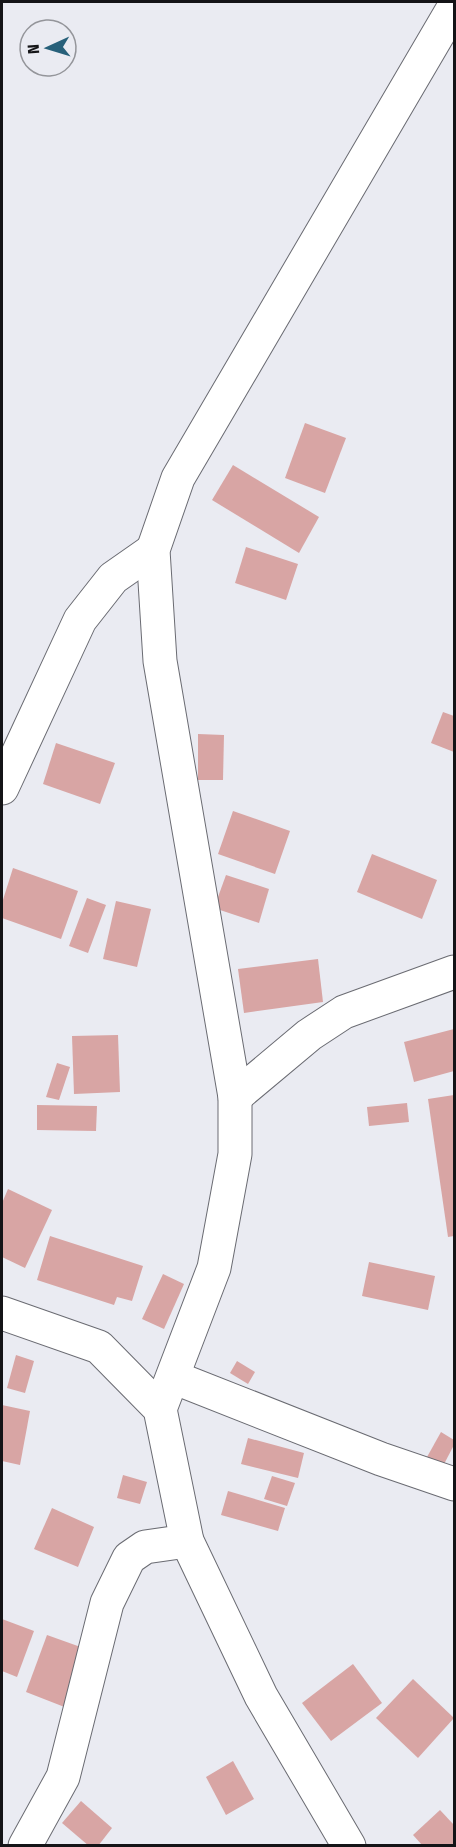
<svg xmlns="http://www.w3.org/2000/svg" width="456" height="1847" font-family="'Fira Sans Condensed',sans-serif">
<rect width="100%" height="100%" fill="#eaebf2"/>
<g fill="#d8a5a4">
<path d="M305,423L346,438L325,493L285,478Z"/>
<path d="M233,465L319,517L299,553L212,500Z"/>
<path d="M246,547L298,564L286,600L235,583Z"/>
<path d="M443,712L454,716V752L431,743Z"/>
<path d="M198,734L224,735L223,780H198Z"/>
<path d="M56,743L115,763L100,804L43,784Z"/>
<path d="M233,811L290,831L275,874L218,854Z"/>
<path d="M372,854L437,880L422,919L357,892Z"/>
<path d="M13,868L78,891L61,939L2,918V903Z"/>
<path d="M226,875L269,889L259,923L214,908Z"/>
<path d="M87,898L106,905L88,953L69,946Z"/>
<path d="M116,901L151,909L137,967L103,959Z"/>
<path d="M318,959L323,1002L244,1013L238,969Z"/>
<path d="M454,1029V1071L414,1082L404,1042Z"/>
<path d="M118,1035L120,1092L74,1094L72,1036Z"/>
<path d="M57,1063L70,1067L59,1100L46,1097Z"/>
<path d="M454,1095V1236L448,1237L428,1099Z"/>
<path d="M407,1103L409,1122L369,1126L367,1107Z"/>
<path d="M37,1105L97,1106L96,1131L37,1130Z"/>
<path d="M8,1189L52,1210L25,1268L2,1257V1203Z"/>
<path d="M50,1236L143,1266L132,1301L117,1297L114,1305L37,1280Z"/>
<path d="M369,1262L435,1276L428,1310L362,1296Z"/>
<path d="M163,1274L184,1284L164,1329L142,1319Z"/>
<path d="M16,1355L34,1361L25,1393L7,1388Z"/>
<path d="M237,1361L255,1372L248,1384L230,1373Z"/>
<path d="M2,1405L30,1411L20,1465L2,1461Z"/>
<path d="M441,1432L454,1440V1445L443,1466L427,1457Z"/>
<path d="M248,1438L304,1453L298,1478L241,1464Z"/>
<path d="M123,1475L147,1482L140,1504L117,1498Z"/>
<path d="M272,1476L295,1483L287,1506L264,1499Z"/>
<path d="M228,1491L285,1508L278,1531L221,1515Z"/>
<path d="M52,1508L94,1527L78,1567L34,1549Z"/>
<path d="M2,1619L34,1631L17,1677L2,1671Z"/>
<path d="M47,1635L89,1650L67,1708L26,1692Z"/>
<path d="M353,1664L382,1703L331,1741L302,1703Z"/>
<path d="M413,1679L454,1718L418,1758L376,1718Z"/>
<path d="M233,1761L254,1799L226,1815L206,1777Z"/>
<path d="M81,1801L112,1828L98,1846H89L62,1823Z"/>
<path d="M440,1810L454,1825V1846H423L413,1835Z"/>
</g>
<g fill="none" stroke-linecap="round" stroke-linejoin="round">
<g stroke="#6a6b72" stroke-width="35">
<g id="minor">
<path d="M2,788L80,620L113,578L153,550"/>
<path d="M235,1097L309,1035L344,1012L454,972"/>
<path d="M2,1313L99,1347L160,1409L187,1541L261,1696L349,1846"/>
<path d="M173,1377L381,1459L454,1484"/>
<path d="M160,1409L214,1268L235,1154V1097L160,661L153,550L178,478L454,7"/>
<path d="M25,1846L63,1777L107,1603L129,1558L145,1547L187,1541"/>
</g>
</g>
<use href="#minor" stroke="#fff" stroke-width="33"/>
</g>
<rect width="456" height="1847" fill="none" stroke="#141417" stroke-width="6"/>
<g transform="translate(48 48) rotate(266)"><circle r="28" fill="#eaebf2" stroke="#94959a" stroke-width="1.5"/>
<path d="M0-4.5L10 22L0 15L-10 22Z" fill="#27607a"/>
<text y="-9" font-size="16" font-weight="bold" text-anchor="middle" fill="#141417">N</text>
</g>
</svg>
